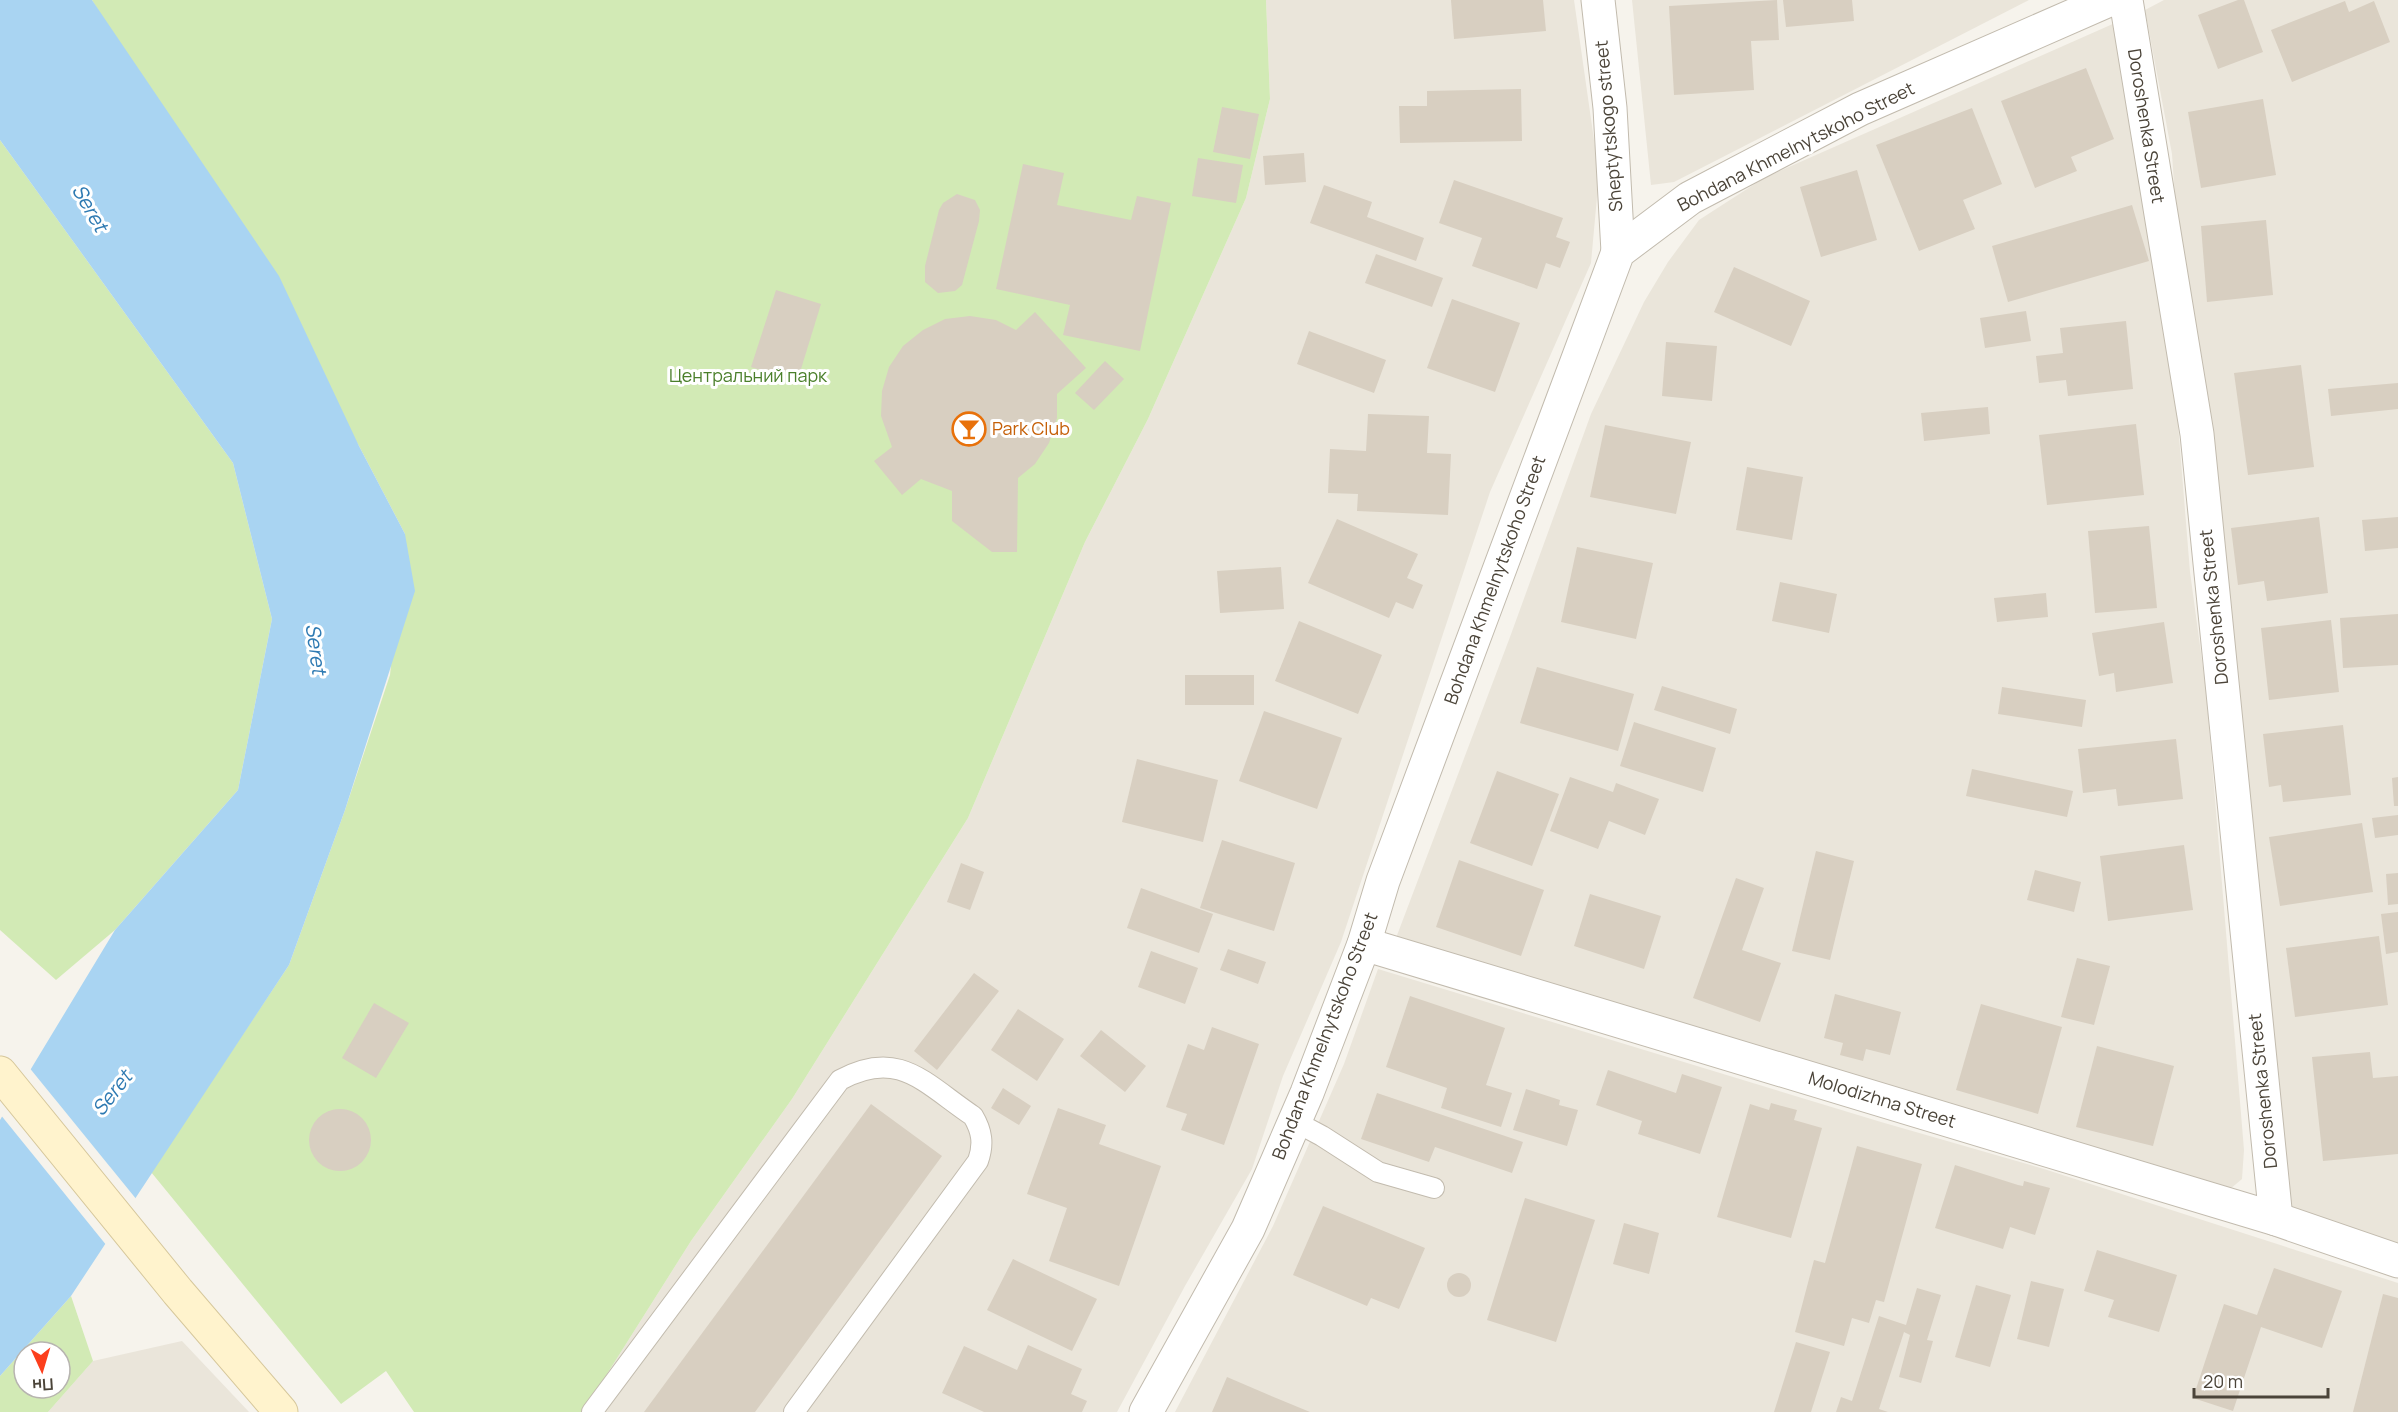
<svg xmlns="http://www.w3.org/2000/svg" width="2398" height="1412" font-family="Manrope,sans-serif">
<rect width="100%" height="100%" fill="#f6f3ec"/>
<g fill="#eae5da">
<path d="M1266,0H1574L1599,175L1591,263L1490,492L1341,942L1283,1076L1252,1169L1185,1286L1117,1412H583L691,1241L792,1099L968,818L1085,542L1148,419L1246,198L1270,99Z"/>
<path d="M1632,0H2029L1674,182L1651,185Z"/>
<path d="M2164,0H2398V1247L2295,1216L2285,1203L2179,257L2172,154L2145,10Z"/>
<path d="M2115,23L2167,335L2178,424L2190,572L2206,690L2244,1150L2242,1179L2223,1195L1396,938L1510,637L1591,414L1644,302L1668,262L1699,220L1764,178Z"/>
<path d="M1378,969L1881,1122L2044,1169L2398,1283V1412H1175L1273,1226L1344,1064Z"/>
<path d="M182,1341L249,1412H48L93,1361Z"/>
</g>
<g fill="#d2eab5" fill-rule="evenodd">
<path d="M92,0H1266L1270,99L1246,198L1148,419L1085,542L968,818L792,1099L691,1241L583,1412H414L386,1371L341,1404L151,1172L289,965L345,810L390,675L405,534L359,446Z"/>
<path d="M0,140L233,463L272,619L238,790L115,930L56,980L0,930Z"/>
<path d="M71,1296L93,1361L48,1412H0V1376ZM24,1352H60V1388H24Z"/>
</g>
<path fill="#a9d4f2" d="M0,0H92L279,276L359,446L405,534L415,591L345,810L289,965L71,1296L0,1376V1120L115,930L238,790L272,619L233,463L0,140Z"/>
<path fill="#f6f3ec" d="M28,1066L137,1200L107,1246L0,1114Z"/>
<g fill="#d8cfc1">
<path d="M1451,0H1543L1546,31L1454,39Z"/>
<path d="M1777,0L1779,40L1751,41L1754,90L1674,95L1669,6Z"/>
<path d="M1783,0H1852L1854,21L1786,27Z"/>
<path d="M2238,0H2244L2263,52L2218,69L2198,15Z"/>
<path d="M2345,1L2349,12L2374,1L2390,42L2292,82L2271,30Z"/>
<path d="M2086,68L2114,139L2071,157L2077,171L2035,188L2001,101Z"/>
<path d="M1521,89L1522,141L1400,143L1399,106H1427V91Z"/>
<path d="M2263,99L2276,175L2201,188L2188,112Z"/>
<path d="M1222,107L1259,114L1250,159L1213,152Z"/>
<path d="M1972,108L2002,184L1963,200L1975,229L1919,251L1876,145Z"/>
<path d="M1304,153L1306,182L1265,185L1263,156Z"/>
<path d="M1198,158L1243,165L1236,203L1192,196Z"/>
<path d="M1023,164L1064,173L1057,205L1131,220L1137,196L1171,203L1140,351L1063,335L1070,305L996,289Z"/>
<path d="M1857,170L1877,240L1821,257L1800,187Z"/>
<path d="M1454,180L1563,218L1556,237L1570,242L1560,268L1546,263L1537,289L1472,266L1482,238L1439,223Z"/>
<path d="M1324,185L1372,202L1367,217L1424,238L1416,261L1310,223Z"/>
<path d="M957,194L975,200L980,210L979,221L962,285L955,291L938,293L925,282V266L939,210L943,203Z"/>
<path d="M2132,205L2149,261L2008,302L1992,246Z"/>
<path d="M2266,220L2273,295L2207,302L2201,226Z"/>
<path d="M1376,254L1443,278L1432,307L1365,283Z"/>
<path d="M1734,267L1810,301L1791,346L1714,312Z"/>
<path d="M776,290L821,304L797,382L751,367Z"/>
<path d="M1452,299L1520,323L1495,392L1427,368Z"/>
<path d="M2026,311L2031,341L1985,348L1980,318Z"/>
<path d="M1035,312L1086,368L1057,394V418L1049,443L1035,464L1018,478L1017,552H992L952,521V491L921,479L902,495L874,461L892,447L881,416L882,391L889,367L903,346L923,330L945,319L970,316L996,320L1016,330Z"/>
<path d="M2126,321L2133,389L2068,396L2066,380L2039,383L2036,356L2063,353L2060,328Z"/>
<path d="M1309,331L1386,360L1374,393L1297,364Z"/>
<path d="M1666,342L1717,346L1712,401L1662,396Z"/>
<path d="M1105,361L1124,379L1094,410L1075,393Z"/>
<path d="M2301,365L2314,467L2248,475L2234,373Z"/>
<path d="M2398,383V409L2331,416L2328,389Z"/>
<path d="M1988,407L1990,434L1924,441L1921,413Z"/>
<path d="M1368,414L1429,416L1427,453L1451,454L1448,515L1357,511L1358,494L1328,493L1330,449L1366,451Z"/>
<path d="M2136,424L2144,495L2047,505L2039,435Z"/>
<path d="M1605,425L1691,442L1676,514L1590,497Z"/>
<path d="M1747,467L1803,477L1792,540L1736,530Z"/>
<path d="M2319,517L2328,593L2267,601L2264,581L2238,585L2231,528Z"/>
<path d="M2398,517V548L2365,551L2362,520Z"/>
<path d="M1337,519L1418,554L1407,578L1423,585L1413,609L1396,602L1389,618L1308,583Z"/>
<path d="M2149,526L2157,608L2095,613L2088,531Z"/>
<path d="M1577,547L1653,563L1636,639L1561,622Z"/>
<path d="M1281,567L1284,609L1220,613L1217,571Z"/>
<path d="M1780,582L1837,594L1829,633L1772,621Z"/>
<path d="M2046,593L2048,617L1997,622L1994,598Z"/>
<path d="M2398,614V665L2343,668L2340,618Z"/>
<path d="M2331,620L2339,692L2269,700L2261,628Z"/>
<path d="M1299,621L1382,655L1358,714L1275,681Z"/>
<path d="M2164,622L2173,683L2116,692L2114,673L2099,676L2092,633Z"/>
<path d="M1537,667L1634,694L1618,751L1520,723Z"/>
<rect x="1185" y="675" width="69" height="30"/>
<path d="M1662,686L1737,709L1730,734L1654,710Z"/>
<path d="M2002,687L2086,700L2082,727L1998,714Z"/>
<path d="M1264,711L1342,738L1317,809L1239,781Z"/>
<path d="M1634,722L1716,748L1703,792L1620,766Z"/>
<path d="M2343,725L2351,795L2283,802L2281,785L2269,787L2263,734Z"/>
<path d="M2176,739L2183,799L2118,806L2116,789L2083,793L2078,749Z"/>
<path d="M1137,759L1218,780L1203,842L1122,822Z"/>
<path d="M1972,769L2073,791L2067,817L1966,796Z"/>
<path d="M1497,771L1559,794L1532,866L1470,843Z"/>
<path d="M1570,777L1613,792L1616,783L1659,799L1645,835L1609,821L1598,849L1550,831Z"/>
<path d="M2398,777V806H2394L2392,778Z"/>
<path d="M2398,815V835L2375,838L2372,818Z"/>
<path d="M2362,823L2373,892L2280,906L2269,837Z"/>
<path d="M1222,840L1295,863L1274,931L1200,908Z"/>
<path d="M2184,845L2193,910L2108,921L2100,856Z"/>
<path d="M1816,851L1854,861L1830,960L1792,951Z"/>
<path d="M1459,860L1544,890L1521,956L1436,927Z"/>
<path d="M961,863L984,872L970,910L947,902Z"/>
<path d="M2035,870L2081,882L2074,912L2027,900Z"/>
<path d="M2398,873V904L2388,905L2386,874Z"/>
<path d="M1736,878L1764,888L1742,950L1781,963L1760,1022L1693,998Z"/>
<path d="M1141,888L1213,914L1199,953L1127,928Z"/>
<path d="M1590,894L1661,916L1644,969L1574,946Z"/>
<path d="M2398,912V952L2386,954L2381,914Z"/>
<path d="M2379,936L2388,1005L2295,1017L2286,948Z"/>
<path d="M1228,949L1266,962L1258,984L1220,970Z"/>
<path d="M1151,951L1198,968L1185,1004L1138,987Z"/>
<path d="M2077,958L2110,966L2094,1025L2061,1017Z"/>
<path d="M974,973L999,991L937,1070L914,1051Z"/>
<path d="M1835,994L1901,1012L1890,1055L1866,1049L1863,1061L1840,1055L1843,1043L1824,1038Z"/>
<path d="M1410,996L1505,1028L1486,1085L1512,1093L1501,1127L1441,1108L1447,1088L1386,1067Z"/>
<path d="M374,1003L409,1023L376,1078L342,1058Z"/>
<path d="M1981,1004L2062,1027L2038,1114L1956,1090Z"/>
<path d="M1018,1009L1064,1039L1037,1081L991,1050Z"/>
<path d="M1212,1027L1259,1044L1224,1145L1181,1130L1187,1114L1166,1107L1188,1044L1204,1050Z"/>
<path d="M1101,1030L1146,1066L1125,1092L1080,1056Z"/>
<path d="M2097,1046L2174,1066L2153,1146L2076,1127Z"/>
<path d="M2370,1052L2373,1078L2398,1076V1154L2323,1161L2312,1057Z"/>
<path d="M1608,1070L1676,1093L1682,1074L1722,1087L1700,1154L1638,1134L1642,1121L1596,1105Z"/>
<path d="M1003,1088L1031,1106L1019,1125L991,1108Z"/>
<path d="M1526,1089L1560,1100L1559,1105L1578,1110L1567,1146L1513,1130Z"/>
<path d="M1377,1093L1523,1142L1512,1173L1435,1147L1429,1162L1361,1139Z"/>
<path d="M1771,1103L1797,1110L1794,1120L1822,1128L1791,1238L1717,1217L1750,1104L1769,1110Z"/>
<path d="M871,1104L942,1156L755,1412H644Z"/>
<path d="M1058,1108L1106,1125L1099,1144L1161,1166L1119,1286L1049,1261L1067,1208L1027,1194Z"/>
<circle cx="340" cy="1140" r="31"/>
<path d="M1857,1146L1922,1164L1884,1302L1876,1300L1869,1323L1852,1318L1844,1346L1795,1332L1814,1260L1825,1263Z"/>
<path d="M1955,1165L2018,1185L2023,1186L2024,1181L2050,1188L2035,1235L2010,1227L2003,1249L1935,1228Z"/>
<path d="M1525,1198L1595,1220L1556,1342L1487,1320Z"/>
<path d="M1323,1206L1425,1248L1399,1309L1371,1298L1367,1306L1293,1275Z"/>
<path d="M1624,1223L1659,1233L1649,1274L1613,1264Z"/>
<path d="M2097,1250L2177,1275L2159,1332L2108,1317L2114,1300L2084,1291Z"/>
<path d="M1013,1259L1097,1299L1072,1351L987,1310Z"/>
<path d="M2274,1268L2342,1291L2322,1348L2261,1327L2233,1411L2193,1398L2224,1304L2257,1315Z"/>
<circle cx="1459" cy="1285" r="12"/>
<path d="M2031,1281L2064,1289L2049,1347L2017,1339Z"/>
<path d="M1976,1285L2011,1295L1990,1367L1955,1357Z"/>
<path d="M1917,1288L1941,1295L1927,1340L1933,1341L1921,1383L1899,1377L1910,1335L1904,1332L1879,1409L1888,1412H1836L1841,1397L1852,1401L1879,1316L1906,1325Z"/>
<path d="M2383,1294L2398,1298V1412H2353Z"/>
<path d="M1796,1342L1830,1352L1811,1412H1774Z"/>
<path d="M1028,1345L1082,1369L1071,1394L1087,1401L1082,1412H984L942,1393L964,1346L1017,1370Z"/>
<path d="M1227,1377L1269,1395L1310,1412H1212Z"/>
</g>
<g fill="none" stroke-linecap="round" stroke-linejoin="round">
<g stroke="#c2bbae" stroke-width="22">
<g id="lane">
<path d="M1294,1121L1322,1136L1378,1172L1434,1188"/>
<path d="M592,1412L840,1080C899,1048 924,1083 973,1116C982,1131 984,1144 978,1161L794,1412"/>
</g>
</g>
<g stroke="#c2bbae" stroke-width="35">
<g id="street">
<path d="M1598,0L1610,108L1618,252"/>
<path d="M2126,0L2197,434L2276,1219"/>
<path d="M1364,944L2276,1219L2398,1261"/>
<path d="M1146,1412L1248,1229L1307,1093L1364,944L1383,881L1618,252L1690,198L1860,109L2109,0"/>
</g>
</g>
<g stroke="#d6c79b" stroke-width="35">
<path id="secondary" d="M0,1073L178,1292L281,1412"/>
</g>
<use href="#lane" stroke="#fff" stroke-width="20"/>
<use href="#street" stroke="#fff" stroke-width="33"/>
<use href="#secondary" stroke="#fff3cd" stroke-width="33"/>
</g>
<defs>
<g id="bar-ring" transform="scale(1.725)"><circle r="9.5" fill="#fff" stroke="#e8710a" stroke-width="1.5"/><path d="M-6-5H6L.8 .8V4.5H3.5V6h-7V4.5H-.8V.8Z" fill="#e8710a"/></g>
</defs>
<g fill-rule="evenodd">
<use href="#bar-ring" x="969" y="429"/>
</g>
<g text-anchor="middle" stroke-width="6" stroke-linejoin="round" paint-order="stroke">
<g font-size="18" fill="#4b4439" stroke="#fff">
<text transform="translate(1609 126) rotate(-95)" y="6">Sheptytskogo street</text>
<text transform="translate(2146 126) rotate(81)" y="6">Doroshenka Street</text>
<text transform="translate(1796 147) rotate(-27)" y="6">Bohdana Khmelnytskoho Street</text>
<text transform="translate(1495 580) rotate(-70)" y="6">Bohdana Khmelnytskoho Street</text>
<text transform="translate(2214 607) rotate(-96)" y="6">Doroshenka Street</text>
<text transform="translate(1325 1036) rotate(-69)" y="6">Bohdana Khmelnytskoho Street</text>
<text transform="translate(2263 1091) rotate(-96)" y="6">Doroshenka Street</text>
<text transform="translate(1882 1100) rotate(17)" y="6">Molodizhna Street</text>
</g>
<g font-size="18" fill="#4a7f2a" stroke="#fff">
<text x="748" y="382">Центральний парк</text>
</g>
<g font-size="18" fill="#c56008" stroke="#fff" text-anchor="start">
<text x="992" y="435">Park Club</text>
</g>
<g font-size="20" font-style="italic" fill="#2e7ab2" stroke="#fff">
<text transform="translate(90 208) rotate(60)" y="7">Seret</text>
<text transform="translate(316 649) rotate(82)" y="7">Seret</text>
<text transform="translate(112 1093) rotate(-52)" y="7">Seret</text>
</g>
</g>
<g transform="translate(42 1370) rotate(176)"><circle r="28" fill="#ffffff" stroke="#b7b4b0" stroke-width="1.5"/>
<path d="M0-4.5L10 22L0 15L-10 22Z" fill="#fc3f1d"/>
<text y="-9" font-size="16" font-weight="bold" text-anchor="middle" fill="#4b4439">Пн</text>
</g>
<path d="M2194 1388v9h134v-9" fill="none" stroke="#4b4439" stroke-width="3"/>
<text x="2203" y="1388" font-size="18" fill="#4b4439" stroke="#ffffff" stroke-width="4.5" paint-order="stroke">20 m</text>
</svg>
